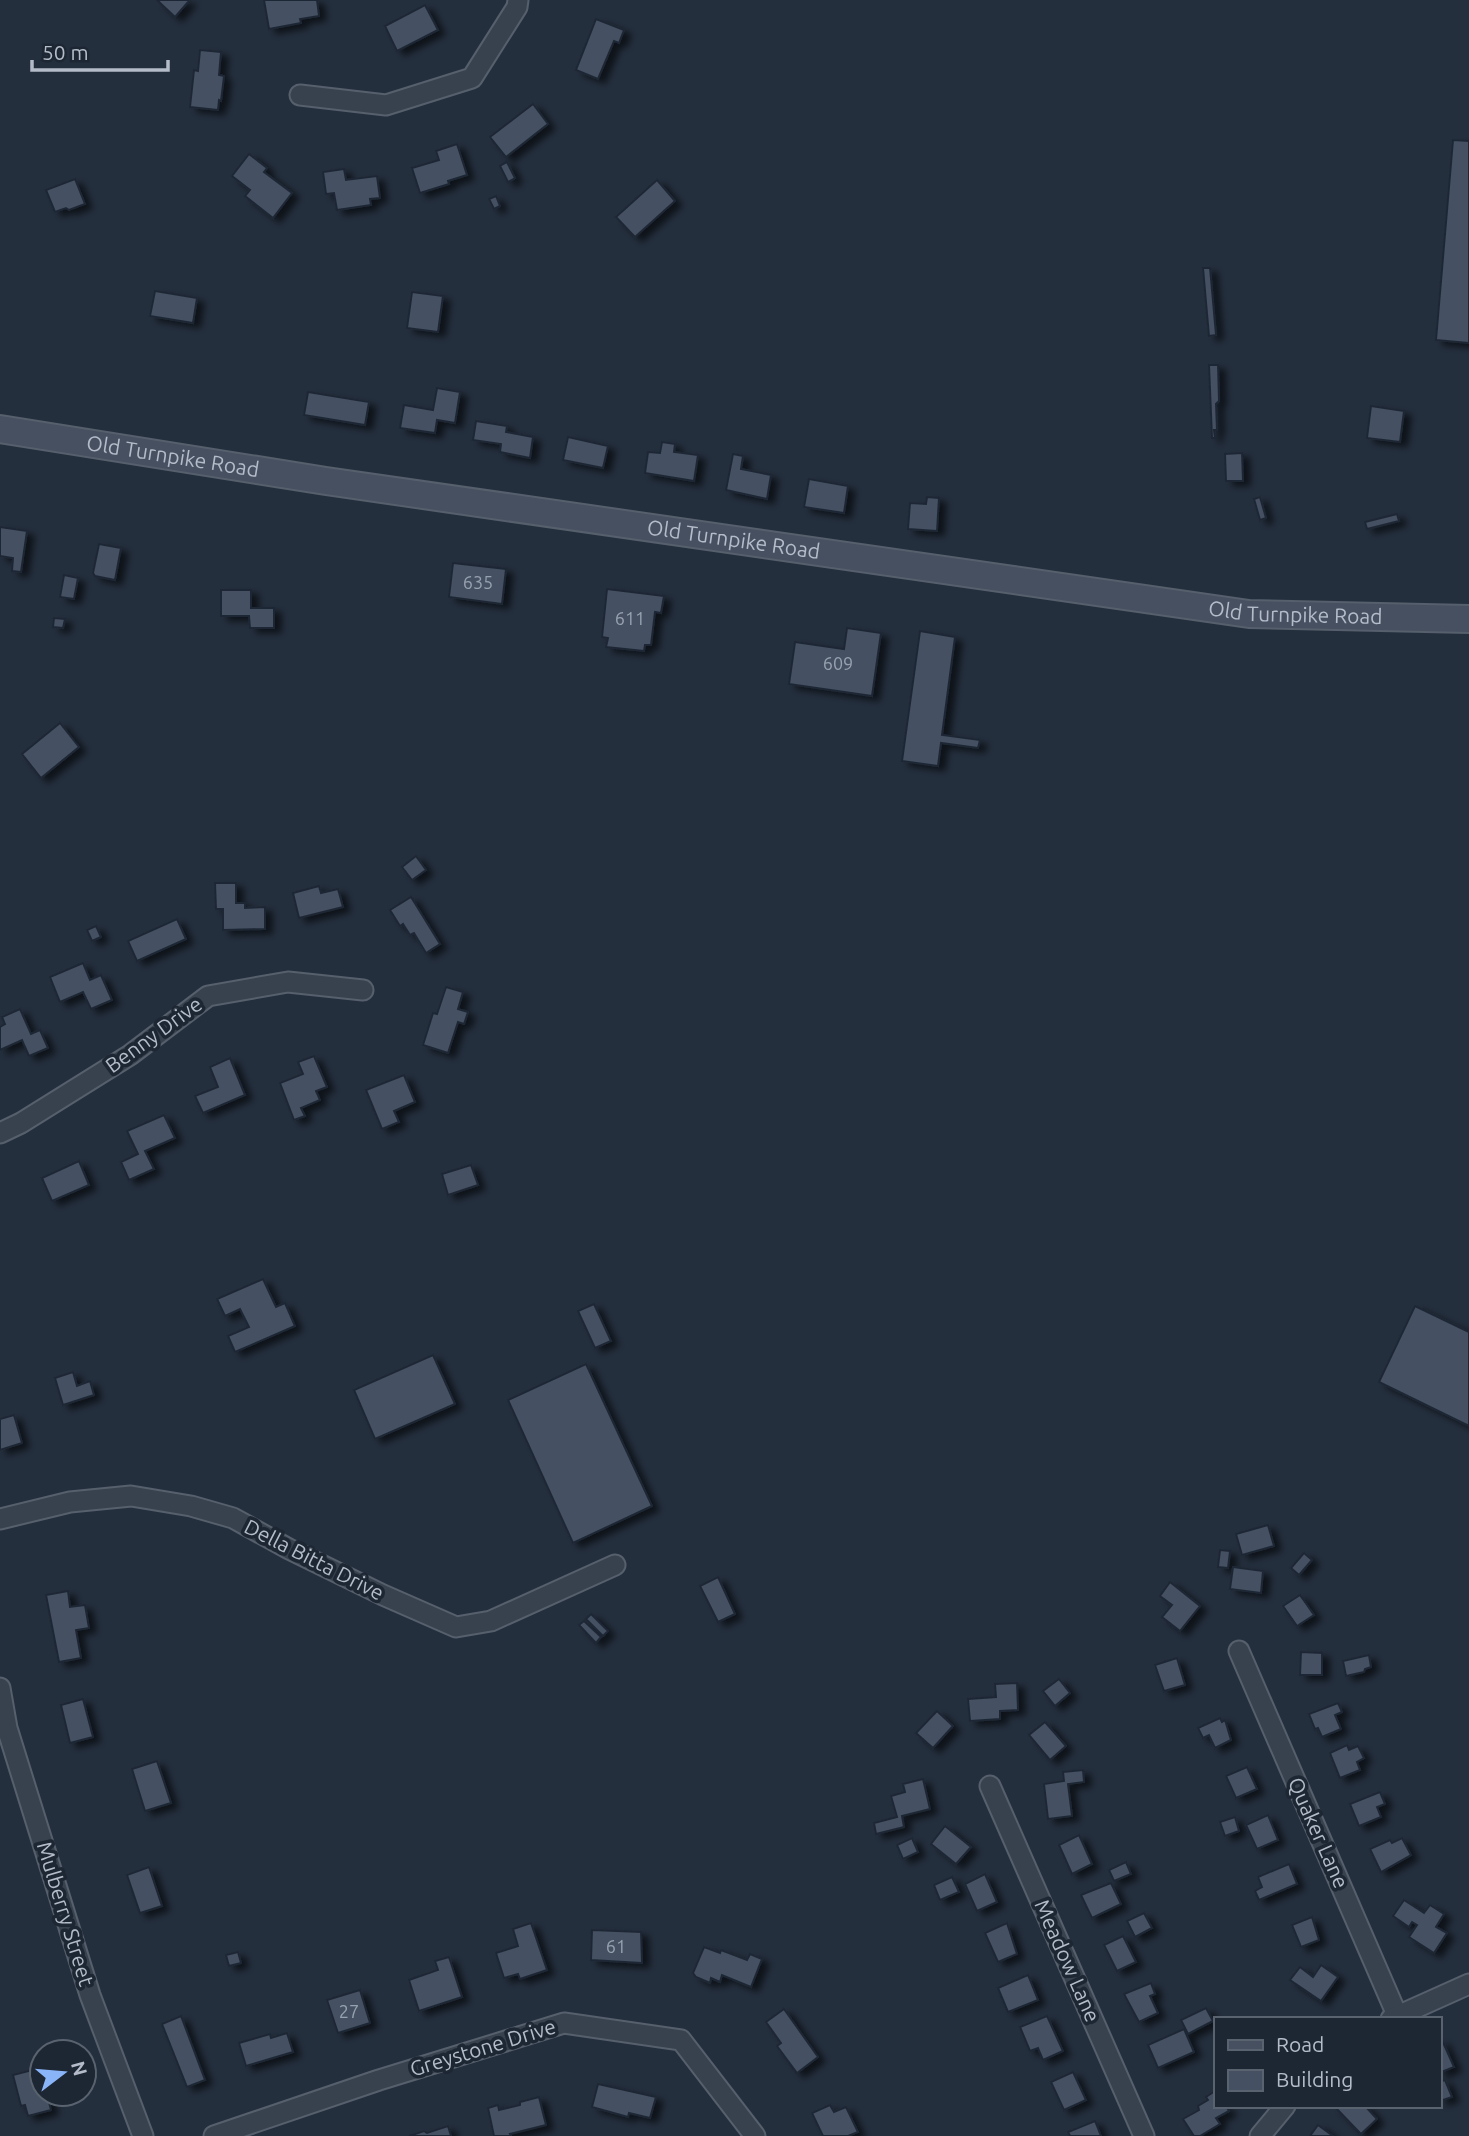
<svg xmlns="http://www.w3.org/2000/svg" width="1469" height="2136" font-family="Ubuntu,sans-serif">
<defs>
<filter id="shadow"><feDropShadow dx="7" dy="4.5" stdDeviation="3.5" flood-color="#0009"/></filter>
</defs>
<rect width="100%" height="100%" fill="#242f3e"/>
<g fill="#455162" stroke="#1f2835" stroke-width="2" filter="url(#shadow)">
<path d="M157,0H188L189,1L175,17Z"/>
<path d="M264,0H317L319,16L300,19L301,23L269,29Z"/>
<path d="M425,5L438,30L397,51L385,26Z"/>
<path d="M596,19L624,30L619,43L614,41L598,79L576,70Z"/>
<path d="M200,50L221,52L219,75L224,76L221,101L219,100L218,110L190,107L194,70L198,71Z"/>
<path d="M533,104L548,124L506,157L490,137Z"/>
<path d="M1453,140L1469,141V343L1436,340Z"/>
<path d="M457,144L467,175L448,181L449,184L420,193L412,168L439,160L436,151Z"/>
<path d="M249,154L267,168L264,172L292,193L273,218L245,196L250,190L232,176Z"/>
<path d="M507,162L515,178L508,182L500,166Z"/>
<path d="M344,169L346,180L377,176L380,198L370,199L371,205L337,210L334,193L326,194L323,172Z"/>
<path d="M75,179L85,204L69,210L66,208L55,212L46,190Z"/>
<path d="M657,180L675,201L635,237L616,217Z"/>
<path d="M496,196L500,206L494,209L489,199Z"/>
<path d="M1203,268H1210L1216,335L1209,336Z"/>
<path d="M155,291L197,298L193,323L150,316Z"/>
<path d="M412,292L443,296L438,332L407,328Z"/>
<path d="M1209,365H1218L1219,401L1216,404L1217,430H1214L1215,438H1212Z"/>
<path d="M437,388L460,392L455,423L437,420L435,433L400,428L404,405L433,410Z"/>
<path d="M308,392L369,402L365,425L304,415Z"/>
<path d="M1371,406L1404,411L1400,442L1367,438Z"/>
<path d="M476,421L507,426L506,432L533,437L530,458L500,452L501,444L473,440Z"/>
<path d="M568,437L608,446L603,468L563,460Z"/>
<path d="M662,442L675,444L674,452L698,455L694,481L645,473L648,452L660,453Z"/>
<path d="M1242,453L1243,481H1226L1225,454Z"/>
<path d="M733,454L743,456L741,469L771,475L767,499L726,490Z"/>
<path d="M809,479L848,486L844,513L804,507Z"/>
<path d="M927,497L939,498L937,531L908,529L910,503L926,504Z"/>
<path d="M1260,497L1266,518L1260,520L1254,499Z"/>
<path d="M1397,514L1399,521L1367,529L1365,522Z"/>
<path d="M0,527L27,531L21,572L12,571L13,558L0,556Z"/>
<path d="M99,544L121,548L115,580L95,576L93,573Z"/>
<path d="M453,563L506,569L502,604L449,597Z"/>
<path d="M64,575L78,578L74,599L60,597Z"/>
<path d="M607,589L664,596L661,613L655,612L651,645H645L644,651L606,647L608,638L602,637Z"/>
<path d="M221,590H251V608H274V628H250L249,616H221Z"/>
<path d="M54,618L65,619L63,628L53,627Z"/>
<path d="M847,628L881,633L872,696L789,684L795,642L844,649Z"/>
<path d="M920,631L955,637L942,735L980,740L978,748L941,743L938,766L902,761Z"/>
<path d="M60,723L79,747L41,778L22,754Z"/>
<path d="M416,856L426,870L412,880L402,867Z"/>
<path d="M215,883H236V903H245V908L265,907V929L223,930V909H216Z"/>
<path d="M319,886L321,893L338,889L343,907L299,918L293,893Z"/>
<path d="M411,897L440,944L426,953L414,933L410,935L403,924L400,926L390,910Z"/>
<path d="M177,919L186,939L137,961L128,941Z"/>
<path d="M96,926L101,937L92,941L87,930Z"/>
<path d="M83,963L90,980L101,975L112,1000L91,1009L83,992L60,1002L50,977Z"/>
<path d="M446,987L463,992L458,1009L468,1012L464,1024L458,1022L448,1053L423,1045L433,1013L437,1014Z"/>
<path d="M20,1009L31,1034L40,1030L48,1048L29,1056L22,1040L0,1050V1027L5,1024L2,1017Z"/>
<path d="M314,1056L327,1087L316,1091L320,1100L301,1108L305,1116L294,1120L280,1083L303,1074L298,1062Z"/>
<path d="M230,1058L245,1095L203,1113L195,1096L218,1087L210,1067Z"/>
<path d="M404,1075L415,1102L394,1111L399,1122L382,1129L366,1090Z"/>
<path d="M164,1115L175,1138L145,1151L154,1169L129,1180L121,1162L138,1154L127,1131Z"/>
<path d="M79,1161L89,1185L52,1201L42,1178Z"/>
<path d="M471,1165L478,1185L448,1195L442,1174Z"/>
<path d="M263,1279L276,1307L285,1303L295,1326L235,1352L228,1336L249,1327L240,1309L225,1316L217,1299Z"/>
<path d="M594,1304L611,1341L595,1348L578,1311Z"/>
<path d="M1415,1306L1469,1332V1426L1379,1382Z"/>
<path d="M433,1355L455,1404L375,1439L354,1390Z"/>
<path d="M586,1364L652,1506L573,1543L508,1400Z"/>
<path d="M73,1372L77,1386L90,1381L94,1395L63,1405L55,1378Z"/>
<path d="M14,1415L22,1443L0,1450V1419Z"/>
<path d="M1268,1525L1274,1546L1242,1555L1236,1534Z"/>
<path d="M1220,1550L1230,1551L1228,1568L1218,1567Z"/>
<path d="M1304,1553L1312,1560L1299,1575L1291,1568Z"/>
<path d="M1233,1567L1263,1571L1261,1593L1230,1589Z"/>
<path d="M718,1577L735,1614L718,1622L700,1586Z"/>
<path d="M1170,1582L1200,1606L1180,1631L1162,1617L1172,1605L1160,1596Z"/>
<path d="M68,1591L70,1607L85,1605L89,1628L76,1630L81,1658L59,1662L46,1595Z"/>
<path d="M1300,1595L1314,1615L1297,1626L1283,1606Z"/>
<path d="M591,1614L608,1631L603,1636L586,1619Z"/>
<path d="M584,1621L601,1637L596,1643L579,1625Z"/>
<path d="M1301,1652L1322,1653V1675H1300Z"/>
<path d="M1369,1655L1371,1667L1365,1669L1364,1672L1346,1676L1343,1661Z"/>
<path d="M1177,1658L1185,1685L1164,1691L1155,1665Z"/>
<path d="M1059,1679L1070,1693L1055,1706L1043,1691Z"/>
<path d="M1017,1683L1018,1710L1000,1711V1719L970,1721L968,1699L996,1697L995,1684Z"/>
<path d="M83,1699L93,1737L70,1743L61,1705Z"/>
<path d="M1338,1703L1342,1712L1335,1715L1341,1729L1322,1737L1318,1728L1315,1729L1309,1714Z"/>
<path d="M937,1711L953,1726L933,1748L916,1733Z"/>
<path d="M1220,1718L1222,1722L1225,1720L1231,1740L1215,1748L1209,1735L1203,1738L1198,1728Z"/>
<path d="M1045,1722L1066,1746L1050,1760L1029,1735Z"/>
<path d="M1347,1745L1349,1750L1358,1746L1364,1758L1357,1762L1360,1770L1340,1778L1330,1753Z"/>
<path d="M157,1761L171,1803L145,1811L132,1769Z"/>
<path d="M1247,1767L1257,1789L1236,1798L1226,1776Z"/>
<path d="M1083,1770L1084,1782L1068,1784L1072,1816L1048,1819L1044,1784L1064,1781L1063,1772Z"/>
<path d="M923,1779L930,1809L902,1816L904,1827L876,1834L874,1823L897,1817L891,1796L905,1792L903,1784Z"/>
<path d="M1380,1792L1385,1804L1377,1807L1381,1817L1359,1826L1350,1804Z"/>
<path d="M1268,1815L1278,1840L1257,1849L1246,1825Z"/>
<path d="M1235,1817L1239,1831L1225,1836L1220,1822Z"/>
<path d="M945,1826L971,1847L956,1864L931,1844Z"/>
<path d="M1079,1835L1092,1864L1072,1874L1059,1845Z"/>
<path d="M912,1838L918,1852L903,1859L897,1845Z"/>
<path d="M1402,1838L1411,1855L1381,1872L1370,1849L1390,1840L1392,1843Z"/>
<path d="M1126,1862L1131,1874L1114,1881L1109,1870Z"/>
<path d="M1289,1864L1297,1884L1259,1900L1255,1891L1262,1887L1258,1877Z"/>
<path d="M149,1867L162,1906L140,1913L127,1875Z"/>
<path d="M985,1874L997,1902L977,1911L965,1884Z"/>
<path d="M952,1877L959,1892L940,1900L934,1885Z"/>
<path d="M1111,1883L1121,1904L1092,1918L1081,1895Z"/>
<path d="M1404,1900L1424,1913L1430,1905L1444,1914L1436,1927L1447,1933L1434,1953L1409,1937L1417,1925L1412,1922L1409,1927L1393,1916Z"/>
<path d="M1144,1913L1152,1928L1135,1937L1127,1921Z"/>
<path d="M1312,1917L1319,1940L1301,1947L1292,1925Z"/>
<path d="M531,1923L547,1970L520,1979L518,1974L504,1978L496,1953L518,1946L513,1929Z"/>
<path d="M1007,1923L1017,1954L998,1962L985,1933Z"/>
<path d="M592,1930L641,1932L642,1963L591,1960Z"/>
<path d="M1123,1936L1136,1962L1117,1971L1104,1945Z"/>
<path d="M704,1947L720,1953L721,1950L747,1960L750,1954L762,1959L751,1987L722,1975L720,1982L711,1978L710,1983L696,1977L693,1973Z"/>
<path d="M238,1952L241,1963L229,1966L226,1955Z"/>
<path d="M449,1957L462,1997L419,2011L409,1980L438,1970L435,1961Z"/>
<path d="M1321,1965L1338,1977L1321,2001L1290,1980L1300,1967L1313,1977Z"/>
<path d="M1028,1975L1038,2000L1008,2012L998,1988Z"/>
<path d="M1151,1983L1155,1994L1150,1996L1158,2013L1139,2022L1124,1994Z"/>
<path d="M360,1990L370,2023L338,2033L327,2000Z"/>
<path d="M1206,2008L1213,2021L1188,2034L1181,2020Z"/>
<path d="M784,2009L818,2057L797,2073L777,2046L781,2043L766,2022Z"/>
<path d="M181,2016L205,2080L187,2087L162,2024Z"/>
<path d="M1047,2016L1063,2051L1043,2060L1038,2048L1030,2051L1020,2027Z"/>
<path d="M1184,2029L1194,2052L1158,2068L1148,2045Z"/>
<path d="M287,2033L293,2052L246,2066L239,2043L270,2034L271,2038Z"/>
<path d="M1442,2040L1454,2067L1439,2073V2041Z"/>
<path d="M40,2068L42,2094H47L51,2110L28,2116L25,2105L21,2106L13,2075Z"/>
<path d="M1073,2072L1086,2100L1064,2110L1051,2082Z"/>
<path d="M1445,2080L1452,2097L1440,2101L1439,2082Z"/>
<path d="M598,2084L656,2097L650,2118L629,2113L628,2117L592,2107Z"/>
<path d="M1215,2091V2106H1226L1229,2111L1216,2118L1220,2124L1200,2136H1194L1183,2119L1199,2110L1198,2106L1208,2100L1206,2097Z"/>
<path d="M539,2097L546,2125L510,2134L511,2136H494L488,2108L498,2105L499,2110L520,2105V2102Z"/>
<path d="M830,2105L834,2112L846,2107L858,2132L848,2136H823L812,2113Z"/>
<path d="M1334,2106H1365L1377,2119L1361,2134Z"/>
<path d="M1095,2121L1101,2136H1070L1068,2132Z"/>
<path d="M1318,2125L1333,2136H1310Z"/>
<path d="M448,2126L451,2136H409L424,2131L427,2133Z"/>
</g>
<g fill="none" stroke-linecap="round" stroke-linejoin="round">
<g stroke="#565f6c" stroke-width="23">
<g id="street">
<path d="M300,95L386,105L472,78L517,7L518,0"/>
<path d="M0,1133L21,1123L130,1055L208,996L288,982L363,990"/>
<path d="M0,1519L70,1502L131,1496L191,1506L233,1518L289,1549L383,1595L456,1627L491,1621L615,1565"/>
<path d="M1239,1651L1397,2015"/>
<path d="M0,1688L7,1728L90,1995L143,2136"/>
<path d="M990,1786L1144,2136"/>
<path d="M1391,2019L1469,1984"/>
<path d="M214,2136L379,2080L564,2023L681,2040L755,2136"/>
<path d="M1260,2136L1285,2106"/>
</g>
</g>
<g stroke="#565f6c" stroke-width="30">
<g id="secondary">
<path id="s1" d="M0,429L326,481L1249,614L1469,619"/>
</g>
</g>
<use href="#street" stroke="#38414e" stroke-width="19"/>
<use href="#secondary" stroke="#465061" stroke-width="26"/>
</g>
<g text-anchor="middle" stroke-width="7" stroke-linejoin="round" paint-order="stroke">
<g font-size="18" fill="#98a1af">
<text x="478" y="589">635</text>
<text x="630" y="625">611</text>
<text x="838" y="670">609</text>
<text x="616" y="1953">61</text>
<text x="349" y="2018">27</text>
</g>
<g font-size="21" fill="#b4bcc9" stroke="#1d2633">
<text dy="7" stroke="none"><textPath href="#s1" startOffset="175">Old Turnpike Road</textPath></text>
<text dy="7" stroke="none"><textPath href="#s1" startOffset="742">Old Turnpike Road</textPath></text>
<text dy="7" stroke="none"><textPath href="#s1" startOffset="1309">Old Turnpike Road</textPath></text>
<text transform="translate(154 1035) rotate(-36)" y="7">Benny Drive</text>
<text transform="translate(314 1560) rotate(27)" y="7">Della Bitta Drive</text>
<text transform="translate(1318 1833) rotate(66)" y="7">Quaker Lane</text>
<text transform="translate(65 1914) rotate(73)" y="7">Mulberry Street</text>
<text transform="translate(1067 1961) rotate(66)" y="7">Meadow Lane</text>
<text transform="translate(483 2048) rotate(-17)" y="7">Greystone Drive</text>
</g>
</g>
<rect x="1214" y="2017" width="228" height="91" fill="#1d2633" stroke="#59626f" stroke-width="2"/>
<rect x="1228" y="2040" width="35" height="10" fill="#465061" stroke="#59626f" stroke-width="2"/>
<text x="1276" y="2052" font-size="21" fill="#b4bcc9">Road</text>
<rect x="1228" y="2070" width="35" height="21" fill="#455162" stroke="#59626f" stroke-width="2"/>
<text x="1276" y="2087" font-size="21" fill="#b4bcc9">Building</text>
<g transform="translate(63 2073) rotate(74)"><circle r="33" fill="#1d2633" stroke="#59626f" stroke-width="2"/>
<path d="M0-5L12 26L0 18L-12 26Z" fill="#8ab4f8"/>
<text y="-10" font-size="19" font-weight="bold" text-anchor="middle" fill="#b4bcc9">N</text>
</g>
<path d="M32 60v10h136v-10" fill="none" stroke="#b4bcc9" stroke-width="3.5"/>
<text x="42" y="60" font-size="21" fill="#b4bcc9" stroke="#1d2633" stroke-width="5" paint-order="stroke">50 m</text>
</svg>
